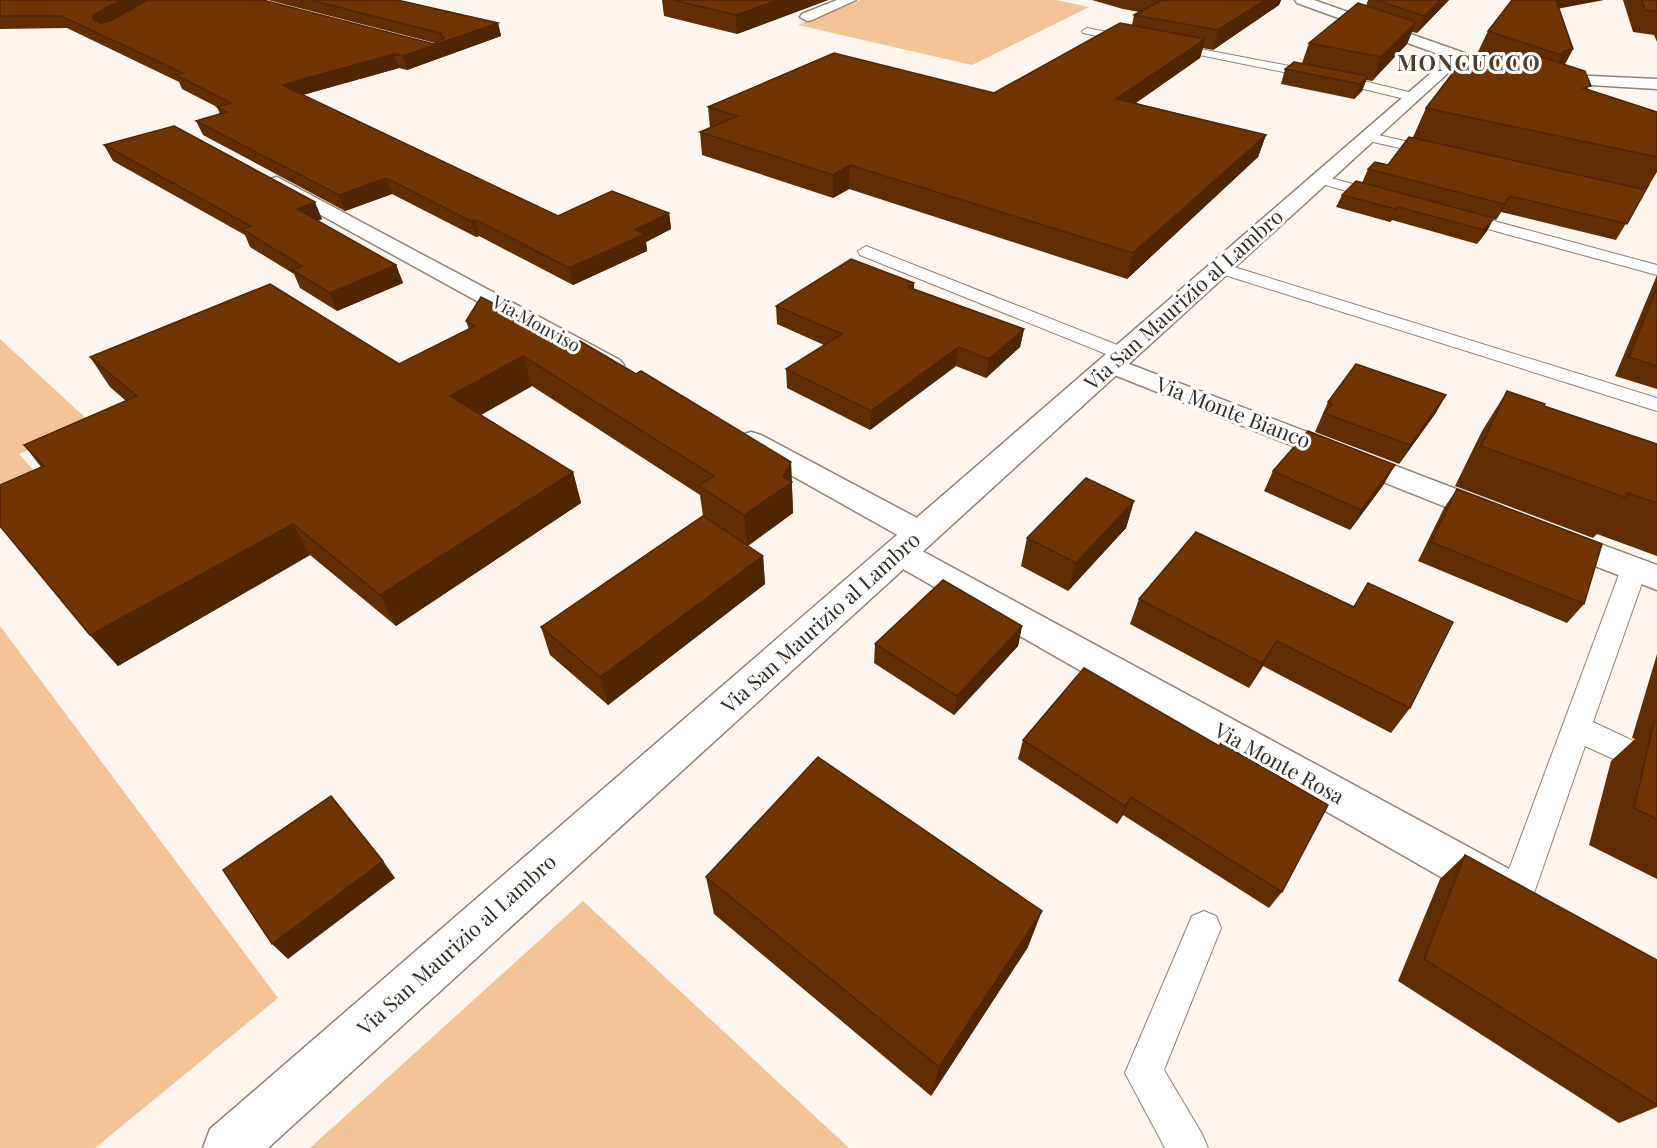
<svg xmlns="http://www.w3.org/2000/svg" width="1657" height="1148" font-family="'Playfair Display',serif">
<rect width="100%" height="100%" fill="#fdf5ee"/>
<g fill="#f4c396">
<path d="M861,0H1056L1089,7L972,65L798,25Z"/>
<path d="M0,339L91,423L19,454L35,472L0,488Z"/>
<path d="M0,626L278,998L95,1148H0Z"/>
<path d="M583,901L849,1148H310Z"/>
</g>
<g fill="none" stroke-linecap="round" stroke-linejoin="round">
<g stroke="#948272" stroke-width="2">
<g id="service">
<path d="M1087,28L1133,37L1139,40L1133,43L1083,33L1082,31Z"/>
<path d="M1169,43L1347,77L1417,94L1419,97L1413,101L1347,85L1165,48L1163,46Z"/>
<path d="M1369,133L1441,149L1443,152L1436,156L1364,140L1362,137L1364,134Z"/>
<path d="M1320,175L1389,194L1392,197L1384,202L1315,182L1313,179L1315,176Z"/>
<path d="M1457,211L1657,265V275L1451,219L1449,216Z"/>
<path d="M866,246L1130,350L1133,354L1130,358H1116L860,255L858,251Z"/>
<path d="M1221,263L1657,398V411L1215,272L1212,268L1215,264Z"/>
<path d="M1634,560L1643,563L1647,569L1593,722L1657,752V779L1585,746L1533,896L1528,908L1516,912L1504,908L1499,896L1621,569L1625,563Z"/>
<path d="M1204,911L1216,916L1221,928L1164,1070L1202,1134L1208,1148H1165L1125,1073L1192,916Z"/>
</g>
</g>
<g stroke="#948272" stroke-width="3">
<g id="minor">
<path d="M837,0H856L812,20L807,21L800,17L802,14Z"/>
<path d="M277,177L620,360L624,365L620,370L611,373L602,370L270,187L267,183L270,179Z"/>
<path d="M1111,357L1503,507L1507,514L1503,521L1492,524L1481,521L1102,370L1098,365L1102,360Z"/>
<path d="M751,432L761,435L932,526L937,534L932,542L921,545L910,542L741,447L737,441L741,435Z"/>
<path d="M1557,528L1657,565V590L1546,547L1541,539L1546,531Z"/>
<path d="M900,542L911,545L1511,870L1518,885L1511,900L1496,906L1481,900L889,561L884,553L889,545Z"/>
</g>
</g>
<g stroke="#948272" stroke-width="3">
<g id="secondary">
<path d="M1295,0H1314L1524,74L1526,77L1518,82L1457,60L1448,73L268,1148H203L210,1129L1438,67L1442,60L1441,55L1297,3Z"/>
<path d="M1546,74L1657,79V89L1540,82L1538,79Z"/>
</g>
</g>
<use href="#service" fill="#fff" fill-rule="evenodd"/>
<use href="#minor" fill="#fff" fill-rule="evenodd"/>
<use href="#secondary" fill="#fff" fill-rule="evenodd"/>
</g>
<g fill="#612e03">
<path d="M0,0L434,44L435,43L268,0H397L498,23L501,36L407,70L399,68L303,95L558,216L669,213L671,229L646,242L647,251L573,285L479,236L476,237L392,194L345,211L203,135L196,121L220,114L217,107L182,89L179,82L67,28L0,29Z"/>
<path d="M662,0H828L737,34L664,16Z"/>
<path d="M1092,0H1281L1279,5L1213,50L1203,48L1200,58L1136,103L1266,135L1258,157L1127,279L849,189L833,198L702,155L700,132L710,128L708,107L994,93L1132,25L1134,15L1139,12L1123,9Z"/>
<path d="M1368,0H1449L1417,33L1412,32L1407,44L1372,81L1366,80L1362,91L1354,99L1281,84L1285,69L1302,63L1309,43L1366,6Z"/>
<path d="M1623,0H1657V42L1654,35L1633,32Z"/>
<path d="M1559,9L1573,49L1565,64L1589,90L1657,112V172L1616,240L1501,212L1496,220L1493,219L1487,231L1477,244L1392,220L1390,222L1336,207L1342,195L1362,183L1368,169L1388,165L1413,137L1426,108L1496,61L1477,54L1488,31Z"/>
<path d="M104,145L322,219L318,221L396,265L403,283L337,311L300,288L294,274L250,247L245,235L113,161Z"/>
<path d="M1657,275V389L1615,376Z"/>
<path d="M914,283V289L1024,329L1020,347L986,378L956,366L870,430L787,388L786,369L824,345L777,324L776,306Z"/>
<path d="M466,321L791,462L793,513L748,546L763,556L765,584L608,705L550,655L541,627L703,516L700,495L532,386L481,415L573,472L581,503L396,626L310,555L118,666L90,635L41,467L24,445L126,401L110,387L90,357L399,364L469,329Z"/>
<path d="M1507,391L1544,406L1657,444V556L1597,534L1593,538L1455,486L1482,431Z"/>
<path d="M1446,395L1435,414L1399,464L1315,432L1328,402Z"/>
<path d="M1273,471L1384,484L1350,530L1264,491Z"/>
<path d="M1457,489L1584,604L1567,623L1418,561L1444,508Z"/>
<path d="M1134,501L1126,528L1068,591L1021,566L1027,538Z"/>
<path d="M1196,532L1410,708L1391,733L1263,666L1249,688L1130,624L1139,599Z"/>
<path d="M1022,626L1018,646L954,715L874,663L875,644Z"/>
<path d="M1657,654V879L1589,845L1611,761L1635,739L1632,738Z"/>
<path d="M1084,668L1282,892L1269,908L1123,815L1117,824L1018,759L1023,740Z"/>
<path d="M1465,855L1657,960V1107L1619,1123L1398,981L1440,879Z"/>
<path d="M706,877L1028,947L931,1096L714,914Z"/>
</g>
<g fill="#4f2502">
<path d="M121,0H148L100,28L93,19V15Z"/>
<path d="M778,0H828L737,34L736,15Z"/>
<path d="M1265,0H1281L1279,5L1213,50L1218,30Z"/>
<path d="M1440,0H1449L1417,33L1424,16Z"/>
<path d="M1547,0H1604L1541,12Z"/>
<path d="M1416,22L1407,44L1372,81L1381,57Z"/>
<path d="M498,23L501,36L407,70L403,56Z"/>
<path d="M1205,39L1200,58L1111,120L1116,99Z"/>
<path d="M1573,49L1560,73L1548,79L1564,51Z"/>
<path d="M394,54L399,68L288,99L282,85Z"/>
<path d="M1368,76L1362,91L1354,99L1360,84Z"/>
<path d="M1266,135L1258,157L1127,279L1133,253Z"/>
<path d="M850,165L849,189L833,198V175Z"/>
<path d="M386,178L392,194L345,211L339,195Z"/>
<path d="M1510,196L1501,212L1496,220L1504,204Z"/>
<path d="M315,202L322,219L305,226L297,209Z"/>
<path d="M1398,207L1392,220L1390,222L1396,209Z"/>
<path d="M669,213L671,229L646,242L647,251L573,285L569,268L635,230Z"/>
<path d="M1494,218L1487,231L1477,244L1484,230Z"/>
<path d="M475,219L479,236L476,237L471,221Z"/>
<path d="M396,265L403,283L337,311L330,293Z"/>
<path d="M1024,329L1020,347L986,378L989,359Z"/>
<path d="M958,347L956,366L870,430L871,411Z"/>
<path d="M523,356L532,386L461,426L450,396Z"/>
<path d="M1446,395L1435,414L1399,464L1410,445Z"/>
<path d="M791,462L793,513L747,546L744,515L783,477Z"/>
<path d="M1395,465L1384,484L1350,530L1361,510Z"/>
<path d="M573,472L581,503L396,626L380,595Z"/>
<path d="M1134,501L1126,528L1068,591L1076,563Z"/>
<path d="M293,524L310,555L118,666L90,635Z"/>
<path d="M763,556L765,584L608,705L600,677Z"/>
<path d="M1022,626L1018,646L954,715L957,696Z"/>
<path d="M1277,641L1263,666L1249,688L1262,663Z"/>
<path d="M1131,797L1123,815L1117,824L1125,806Z"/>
<path d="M383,861L395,878L288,959L272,944Z"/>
<path d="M1042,911L1028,947L931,1096L939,1067Z"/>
</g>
<g fill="#713503" stroke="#4f2502" stroke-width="1.5">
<path d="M0,0H121L93,15V19L100,23L108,22L148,0H263L434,44L444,38L440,33L310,0H397L498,23L403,56L394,54L282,85L558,216L612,191L669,213L635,230L645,234L569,268L475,219L471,221L386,178L339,195L196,121L226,112L217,107L231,103L176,75L183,73L61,16H0Z"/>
<path d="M673,0H778L736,15Z"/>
<path d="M1162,0H1265L1218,30L1134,15Z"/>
<path d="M1376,0H1440L1424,16Z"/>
<path d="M1512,0H1556L1573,49L1564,51L1561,55L1488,31Z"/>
<path d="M1642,0H1657V11L1645,10Z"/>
<path d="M1358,3L1416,22L1381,57L1309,43Z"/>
<path d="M1120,23L1205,39L1116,99L1266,135L1133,253L850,165L833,175L700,132L738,116L708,107L834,53L994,93Z"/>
<path d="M1538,56L1585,71L1591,86L1583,88L1657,112V157L1426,108L1459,65L1472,62L1529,60Z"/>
<path d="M1294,62L1368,76L1360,84L1285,69Z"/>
<path d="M174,126L315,202L297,209L396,265L330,293L292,270L302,266L242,229L251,226L104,145Z"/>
<path d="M1409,137L1642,189L1648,186L1627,224L1510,196L1504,204L1368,169L1375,162L1388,165Z"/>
<path d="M1356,181L1494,218L1484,230L1398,207L1396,209L1342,195Z"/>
<path d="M851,259L914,283L908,287L1024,329L989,359L958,347L871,411L786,369L842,334L776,306Z"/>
<path d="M270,284L399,364L475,326L466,321L481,297L574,345L580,341L636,374L641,371L791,462L783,477L792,482L744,515L699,486L714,476L523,356L450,396L573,472L380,595L293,524L90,635L0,526V485L44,466L24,445L137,396L90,357Z"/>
<path d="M1657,287V366L1629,357Z"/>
<path d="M1356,364L1446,395L1410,445L1324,413L1332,404L1328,402Z"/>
<path d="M1507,391L1545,404L1544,406L1657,444V503L1628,493L1627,498L1481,446Z"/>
<path d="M1308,431L1395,465L1361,510L1273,471Z"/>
<path d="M1086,478L1134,501L1076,563L1027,538Z"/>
<path d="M1457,489L1602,544L1584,604L1431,542Z"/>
<path d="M703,516L763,556L600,677L541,627Z"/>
<path d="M1196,532L1354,607L1368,583L1453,622L1410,708L1277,641L1262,663L1139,599Z"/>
<path d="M943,580L1022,626L957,696L875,644Z"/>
<path d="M1084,668L1219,746L1221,743L1328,805L1282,892L1131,797L1125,806L1023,740Z"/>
<path d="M1654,722L1657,723V819L1634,808Z"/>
<path d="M818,757L1042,911L939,1067L706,877Z"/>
<path d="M331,796L383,861L272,944L223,870Z"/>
<path d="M1465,855L1657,960V1105L1424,959Z"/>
</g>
<g text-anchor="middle" stroke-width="6" stroke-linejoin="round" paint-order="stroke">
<g font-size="18" fill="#342c25" stroke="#fff">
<text transform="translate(536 324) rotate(29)" y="6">Via Monviso</text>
</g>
<g font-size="21" fill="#342c25" stroke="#fff">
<text transform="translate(1184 300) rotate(-42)" y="7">Via San Maurizio al Lambro</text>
<text transform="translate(1233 413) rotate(21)" y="7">Via Monte Bianco</text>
<text transform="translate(821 623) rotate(-42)" y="7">Via San Maurizio al Lambro</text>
<text transform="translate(1279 764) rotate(29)" y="7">Via Monte Rosa</text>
<text transform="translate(457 945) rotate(-42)" y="7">Via San Maurizio al Lambro</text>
</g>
<g font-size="22" font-weight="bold" letter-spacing="1.5" fill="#4e3e2f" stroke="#fff">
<text x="1469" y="71">MONCUCCO</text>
</g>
</g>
</svg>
